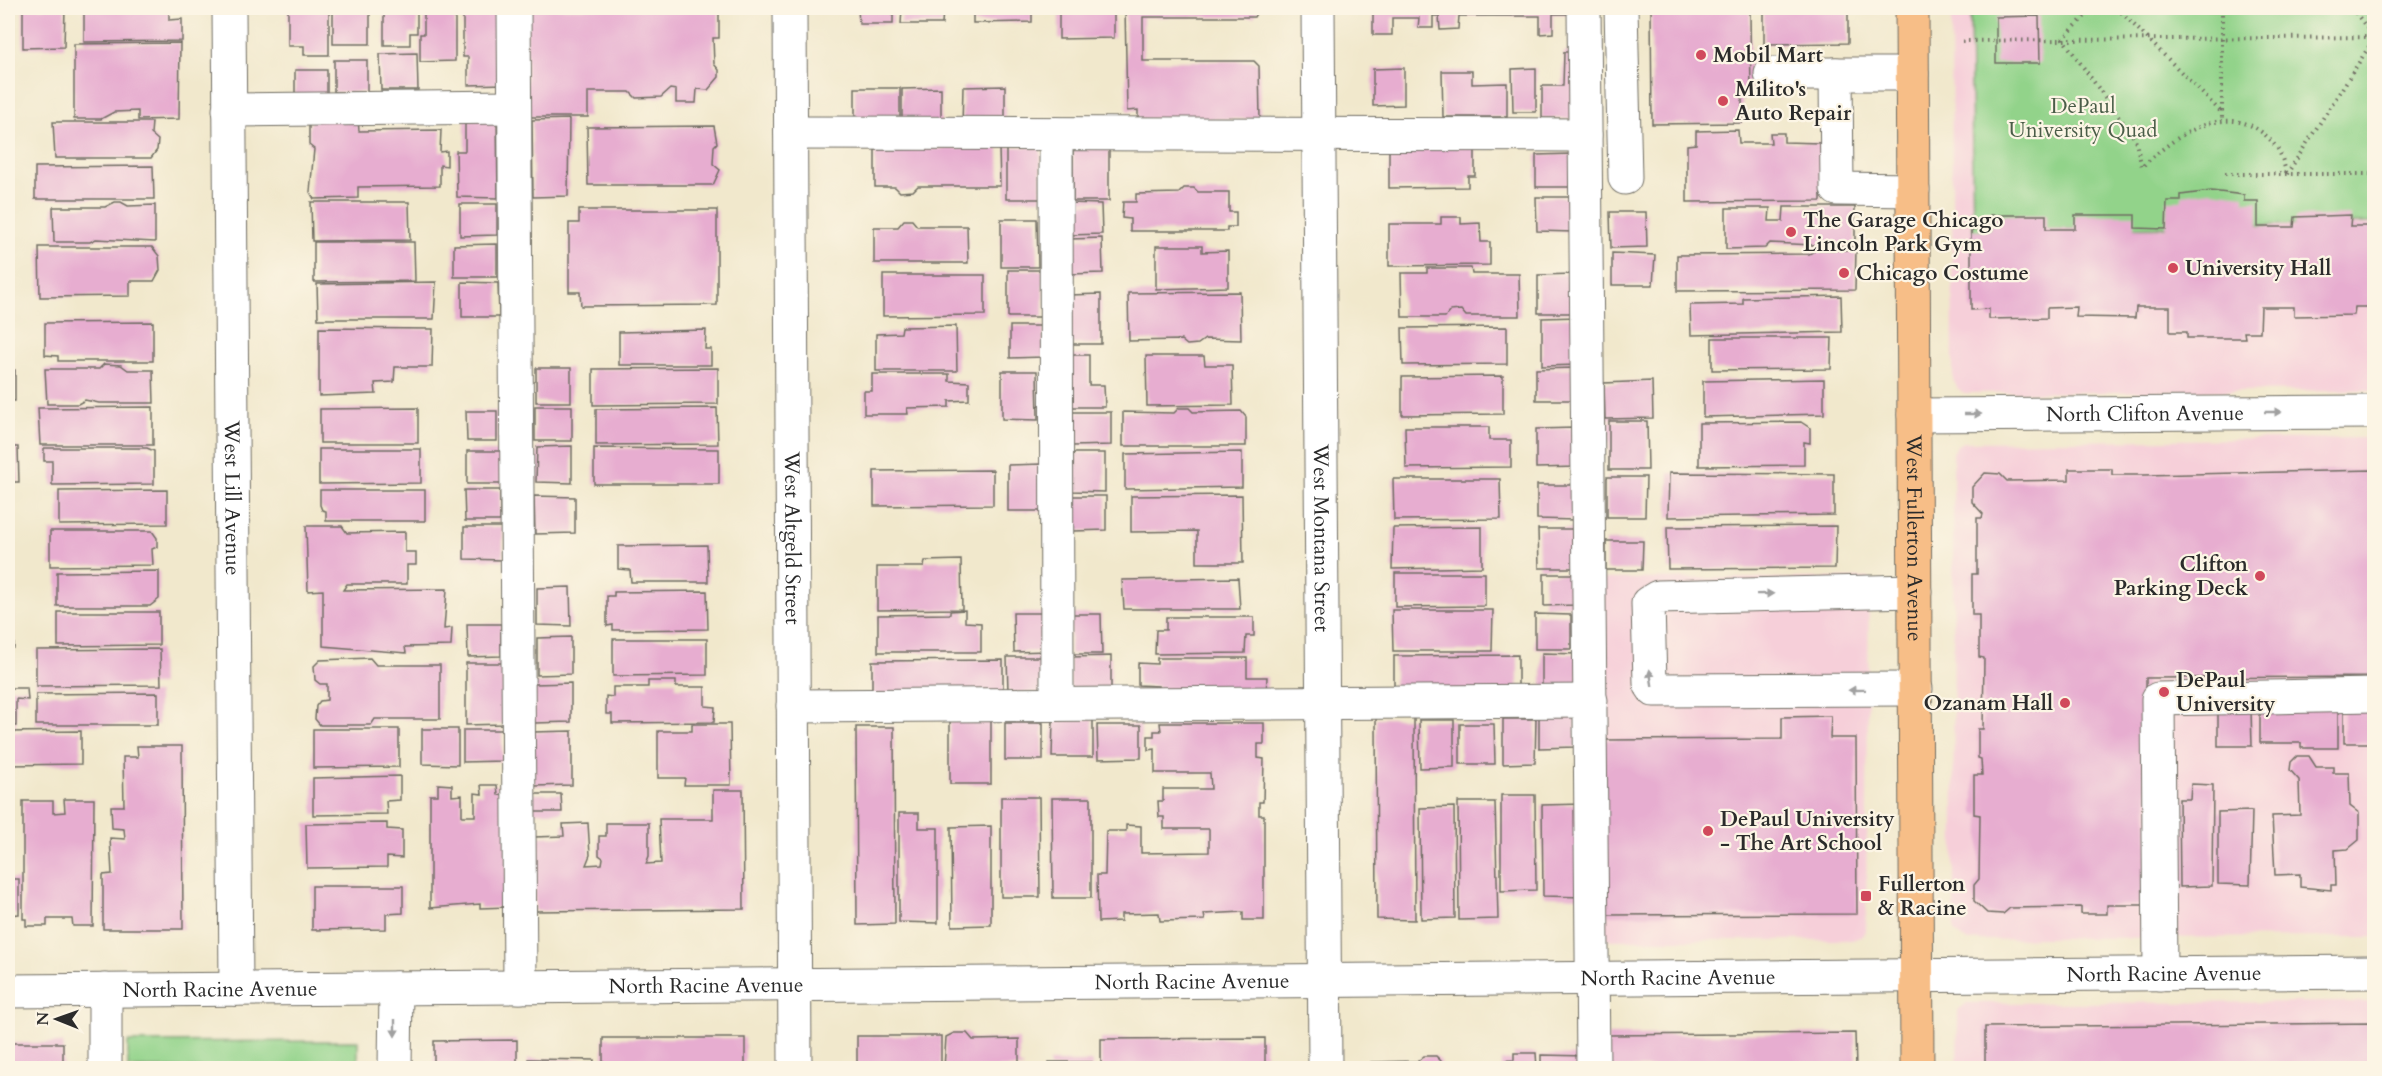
<svg xmlns="http://www.w3.org/2000/svg" width="2382" height="1076" font-family="Cardo,serif">
<rect width="100%" height="100%" fill="#fcf5e5"/>
<filter id="ink" filterUnits="userSpaceOnUse"><feTurbulence type="fractalNoise" baseFrequency=".0167" numOctaves="2"/><feDisplacementMap in="SourceGraphic" scale="12" xChannelSelector="R" yChannelSelector="G"/><feConvolveMatrix kernelMatrix="1 2 1 2 8 2 1 2 1" color-interpolation-filters="sRGB"/></filter>
<filter id="wash" filterUnits="userSpaceOnUse"><feTurbulence type="fractalNoise" baseFrequency=".008" numOctaves="4" result="noise"/><feDisplacementMap in="SourceGraphic" scale="24" xChannelSelector="R" yChannelSelector="G"/><feGaussianBlur stdDeviation="1.35" result="paint"/><feColorMatrix in="noise" values="0 0 0 0 0 0 0 0 0 0 0 0 0 0 0 0 0 1.4 0 .05"/><feComposite in="paint" operator="in"/></filter>
<g filter="url(#wash)">
<rect width="100%" height="100%" fill="#f1e8cc"/>
<g fill="#f6cfd9">
<path d="M1951,8H2374V390L1964,393L1958,389L1953,380Z"/>
<path d="M2374,438V937L2040,938L1967,941L1960,937L1954,931V922L1953,453L1957,445L1964,442Z"/>
<path d="M1869,578L1866,931L1861,937L1852,940H1593L1589,579Z"/>
<path d="M2374,1002V1068H1957L1958,1010L1967,1003Z"/>
</g>
<g fill="#92d38a" stroke="#5e7f5a" stroke-width="1.5">
<path d="M1970,8H2374V223L1973,231Z"/>
<path d="M358,1041V1068H128V1042Z"/>
</g>
<g id="blocks">
<g fill="#e7add0">
<path d="M23,8H65L64,47L23,48Z"/>
<path d="M84,8H169V20L182,19V41L84,42Z"/>
<path d="M288,8H329V55H304V46H288Z"/>
<rect x="333" y="8" width="37" height="36"/>
<path d="M384,8H417V33H410V45H384Z"/>
<path d="M418,8H455V61L420,62V34H424V12Z"/>
<path d="M463,8H503L504,84L468,85V57H463Z"/>
<path d="M527,8H719V38H713L714,64L719,70V77L708,90L697,89L696,103H676V90L670,89L661,97L636,98L630,92H588V117H526Z"/>
<path d="M858,8H893V24H859Z"/>
<path d="M902,8H943L942,24H901Z"/>
<path d="M973,8H1032V22L973,23Z"/>
<path d="M1059,8H1114V38L1059,39Z"/>
<path d="M1125,8H1259L1254,17H1143V61H1254L1259,66L1260,119H1138V110L1127,111Z"/>
<path d="M1373,8H1573V14H1553V33L1540,34V16H1459L1458,29L1440,30L1439,16H1433V28H1418L1419,18H1392V35H1373Z"/>
<path d="M1651,8H1743L1750,13L1751,98L1742,97V123L1652,124Z"/>
<path d="M1764,8H1848V43L1764,44Z"/>
<path d="M2039,16L2040,63H1996V17Z"/>
<path d="M180,43L179,119L138,120V111L114,112L101,119H74V44Z"/>
<path d="M1564,52H1575L1576,119L1542,118V86H1563Z"/>
<path d="M417,53L418,90H381L380,54Z"/>
<rect x="334" y="60" width="33" height="32"/>
<path d="M1404,68V105L1373,106V69Z"/>
<path d="M1536,68V112H1513L1512,69Z"/>
<path d="M295,70H327V100L295,99Z"/>
<path d="M1442,71H1472V84L1507,83V117H1443Z"/>
<rect x="8" y="79" width="4" height="32"/>
<path d="M1005,86V124L962,125L963,87Z"/>
<rect x="855" y="88" width="45" height="37"/>
<path d="M941,88V123L902,122V89Z"/>
<path d="M497,118L498,198L457,197L456,151H465V119Z"/>
<path d="M313,119H358L359,131L441,130L440,152L447,151V166L440,165V186L358,187V198L314,199L310,192L314,149L309,145V126Z"/>
<path d="M569,119L568,196L533,197L532,120Z"/>
<path d="M53,122H152L151,134L158,140L157,150L151,158H55Z"/>
<rect x="8" y="124" width="5" height="33"/>
<path d="M714,126L717,143L714,146L713,164L720,170L713,185H588L587,127Z"/>
<path d="M1738,130L1739,143H1771L1770,133H1784V142L1821,143V201L1687,202V145L1696,144V131Z"/>
<path d="M1475,144V176H1468V187L1389,188V145Z"/>
<rect x="1006" y="147" width="35" height="52"/>
<path d="M999,148L1000,186H918L913,191L900,192L895,187H875V150Z"/>
<rect x="1073" y="148" width="36" height="53"/>
<path d="M1573,154L1572,187H1536V155Z"/>
<path d="M153,166L154,199H35V167Z"/>
<path d="M1184,188H1194L1198,192H1229V212H1236V227H1227V231H1130V219L1122,218L1123,202H1136V194L1179,193Z"/>
<path d="M2211,191L2244,195V201H2258V227H2294L2295,217L2351,215L2350,226H2374V307H2355L2354,315L2294,316V307H2261L2260,332H2244L2245,338H2187V332H2170V307H2136L2135,318L2076,317L2077,307L2047,308V318L1989,319V309L1971,310V230L1990,229V215H2046V229H2075V215H2135V228L2166,229L2167,201H2181V195Z"/>
<path d="M1536,197H1574V232L1537,231Z"/>
<path d="M115,202H121L128,206L155,205V242L96,239L90,242H54L53,207H105Z"/>
<path d="M311,202H409L410,240L312,241Z"/>
<path d="M1069,203L1101,204L1102,234L1069,235Z"/>
<path d="M460,204H497V235L460,236Z"/>
<path d="M1784,207H1855V247L1770,243L1765,248L1726,249V208H1770L1769,221H1783Z"/>
<path d="M579,210H717V305L581,306L580,292H569V223H579Z"/>
<path d="M1610,212H1646L1647,247L1611,248Z"/>
<path d="M1441,217H1461V224L1480,223L1481,242H1490V265L1389,266V224H1441Z"/>
<path d="M1001,219H1037L1038,267H1001Z"/>
<path d="M904,220H912L917,226H967L968,263H874V227H898Z"/>
<path d="M1102,238L1103,273L1069,274V239Z"/>
<path d="M314,242H414L415,281L314,282Z"/>
<path d="M497,244V277H454V245Z"/>
<path d="M1156,246H1202V252L1228,251V287L1156,289Z"/>
<path d="M39,247H152L159,256L160,270L154,281H130V296L40,297Z"/>
<path d="M1816,250H1856L1855,290L1677,291V255L1809,254Z"/>
<path d="M1612,253L1655,255L1653,285H1612Z"/>
<path d="M1427,268H1471L1472,274H1519L1520,316H1466L1461,310L1450,311L1445,317H1402L1401,273H1427Z"/>
<rect x="1008" y="270" width="35" height="47"/>
<path d="M1575,274V313H1538V275Z"/>
<path d="M883,275H985V315L883,316Z"/>
<path d="M436,282L434,319H318L317,284Z"/>
<path d="M462,282L498,283L499,317H462Z"/>
<path d="M1240,292L1241,340L1205,339L1198,344L1187,345L1181,340L1129,341L1128,293Z"/>
<path d="M1101,294V344H1069V295Z"/>
<path d="M1841,296L1842,332L1691,335L1690,305L1743,304V298Z"/>
<path d="M1579,317V365L1542,366V318Z"/>
<path d="M153,322V361H58V356L45,355V323Z"/>
<path d="M956,326L957,371H876V334L901,333L902,327Z"/>
<path d="M1010,326H1044V357L1010,358Z"/>
<path d="M1507,327V364L1403,365L1402,328Z"/>
<path d="M319,328L433,329L432,367H395L394,382L375,383L376,394L319,396Z"/>
<path d="M706,330L705,349H711V365H619V332Z"/>
<path d="M1712,338H1832L1831,369L1712,370Z"/>
<path d="M1068,355H1089V385H1104L1105,407H1069Z"/>
<path d="M1146,356H1204L1205,365H1232L1233,405L1147,406Z"/>
<path d="M104,364L121,365L128,370H153L154,403H99L85,400L78,404H47L45,369H99Z"/>
<rect x="536" y="368" width="35" height="34"/>
<path d="M718,368V404L593,405V369Z"/>
<path d="M1573,368V400H1536V369Z"/>
<rect x="8" y="370" width="7" height="31"/>
<path d="M1002,371H1037L1038,420L1002,419Z"/>
<path d="M872,374H949V381L969,382V400L949,401V407L907,408L908,414H864V391H872Z"/>
<path d="M1503,376V414L1402,415V377Z"/>
<path d="M1824,379V414L1703,417V381Z"/>
<path d="M1652,381L1653,418L1605,419L1604,383Z"/>
<rect x="535" y="406" width="37" height="35"/>
<path d="M153,407V445H40L38,408Z"/>
<path d="M418,408V443H320V409Z"/>
<path d="M717,408L718,444L596,445V409Z"/>
<path d="M1179,408H1189L1193,412L1241,411L1246,417V446H1123V412L1174,413Z"/>
<path d="M466,411H497V441H467Z"/>
<path d="M1070,412H1111V445L1072,446Z"/>
<path d="M1609,421H1647L1648,470H1609Z"/>
<path d="M1801,422L1810,428V443L1804,442V465L1699,466V423Z"/>
<path d="M1405,427H1489V440H1511V467L1406,468Z"/>
<path d="M1575,428L1576,467L1536,468V429Z"/>
<path d="M572,446V483L536,482L537,447Z"/>
<path d="M8,447H18L19,482H8Z"/>
<path d="M44,448H147L154,451V484L52,485V461H44Z"/>
<path d="M594,448L719,449V484H594Z"/>
<path d="M319,449H421V483L319,484Z"/>
<rect x="467" y="451" width="36" height="33"/>
<path d="M1242,452V487L1125,489V454Z"/>
<path d="M1072,453H1105V492L1071,491Z"/>
<path d="M1042,464L1043,511H1008V465Z"/>
<path d="M2069,469H2112V475H2144L2374,470V677L2146,678L2148,905H2107V914H2081V907L2010,908L2003,914L1987,913L1974,901V885L1979,879L1980,815L1974,814V775H1982L1981,759L1978,758V729H1983L1984,658L1979,657V615H1972V574H1977V518H1982L1983,514L1972,502V487L1985,473L2000,474L2007,481L2069,480Z"/>
<path d="M993,470V505L874,506V471Z"/>
<path d="M1669,473L1834,474V515L1668,517Z"/>
<path d="M1607,477H1646L1645,517H1607Z"/>
<path d="M1393,479H1500L1501,519L1394,520Z"/>
<path d="M1537,485H1573L1575,520L1537,519Z"/>
<path d="M167,490V524L59,525V491Z"/>
<path d="M320,490H425V521H326V511L322,510L320,505Z"/>
<path d="M464,490H500V521H465Z"/>
<path d="M1242,495L1243,563H1197V531L1131,532V496Z"/>
<path d="M534,496L575,497V533L535,534Z"/>
<path d="M1073,496H1106V530L1073,531Z"/>
<path d="M306,526H342L347,533L405,532V552H416V565H407V584H347L343,590L447,589L444,629L452,628L451,646L405,647L406,653L323,646V590L308,591Z"/>
<path d="M1836,526L1835,568L1668,569L1667,527Z"/>
<path d="M464,527H503V560L464,559Z"/>
<path d="M1482,527V567L1392,569L1393,528Z"/>
<path d="M1538,529H1575L1574,568H1539Z"/>
<path d="M50,531H152L157,538V547L152,549L153,565L50,566Z"/>
<path d="M1606,541H1643L1642,570H1606Z"/>
<path d="M707,545L708,582H631L630,570L618,569V546Z"/>
<path d="M961,560L962,609L877,610V567H924L925,561Z"/>
<path d="M159,571V599L150,606H57V572Z"/>
<path d="M1395,573H1485V606L1395,607Z"/>
<path d="M1544,574H1577L1576,605L1544,606Z"/>
<path d="M1238,578L1240,609H1124L1122,580Z"/>
<path d="M570,587L571,626L537,625V588Z"/>
<path d="M707,591L708,629L613,630V625L607,626V596H614V592Z"/>
<path d="M965,610V622L981,623V652H878V615L950,614V611Z"/>
<path d="M1392,610H1493L1492,651H1393Z"/>
<path d="M58,612H159V645L58,646Z"/>
<path d="M8,613H13L14,648H8Z"/>
<path d="M1013,613H1046L1047,651L1014,652Z"/>
<path d="M1071,614H1101L1102,654H1070Z"/>
<path d="M1535,614L1571,615V649H1535Z"/>
<path d="M1166,617H1254V636H1246L1245,653L1155,654L1156,630H1166Z"/>
<path d="M467,624H501V656L468,657Z"/>
<path d="M571,637V674L537,675V638Z"/>
<path d="M613,639H707V675L613,676Z"/>
<path d="M160,649L161,685L36,686V650Z"/>
<path d="M1542,653L1578,654V687H1542Z"/>
<path d="M1518,655V694L1394,695V656Z"/>
<path d="M1111,656V694H1070V657Z"/>
<path d="M1007,657H1046L1047,693L1008,692Z"/>
<path d="M370,658L376,665H440V719H375L371,725H320L315,719L316,706L320,701L327,700V684H320L315,680L314,666L320,660Z"/>
<path d="M1157,658H1247V677H1267L1266,695H1157L1158,686L1138,685V663L1157,664Z"/>
<path d="M1003,660V696H872V661Z"/>
<path d="M466,663H503V724L466,725Z"/>
<path d="M648,681H676V687H705V706L715,707L714,722L612,723V714H606V696L613,697V687H648Z"/>
<path d="M571,683V722L534,723V684Z"/>
<path d="M8,688H27L28,700L16,699V726H8Z"/>
<path d="M158,693V725H36V694Z"/>
<path d="M2260,704H2338V748H2301V743H2260Z"/>
<rect x="2344" y="706" width="30" height="37"/>
<path d="M2218,710H2251L2252,746H2218Z"/>
<path d="M1539,715H1576V747L1539,748Z"/>
<path d="M1831,716L1830,738H1856L1857,914L1603,915V740L1782,739V717Z"/>
<path d="M1376,718H1414L1415,920L1377,919Z"/>
<path d="M1093,719V757H1052L1053,720Z"/>
<path d="M1503,719H1536L1535,763L1503,764Z"/>
<path d="M1419,720H1454V767L1420,768Z"/>
<rect x="950" y="721" width="41" height="63"/>
<rect x="1005" y="723" width="38" height="37"/>
<path d="M1160,723H1264V744H1258V758L1264,759L1263,802H1259V815H1264V920H1243V912L1204,914L1205,920L1160,921L1159,913L1121,914V921L1098,922L1097,875H1105L1106,831H1126V825L1141,826V853L1209,852V829H1164V817H1159L1158,801H1163V789H1211L1210,773H1155V749L1148,750V736H1154V731H1161Z"/>
<path d="M692,724H730L731,785H684L685,778H658V731H692Z"/>
<path d="M1460,724H1494L1495,764H1460Z"/>
<path d="M1097,725H1141V758L1098,759Z"/>
<path d="M856,727H894L895,924L857,925Z"/>
<path d="M313,729H399V767L313,768Z"/>
<path d="M422,729H458V765L422,764Z"/>
<path d="M463,730H502V761L463,762Z"/>
<path d="M81,731V764L8,765V732Z"/>
<path d="M572,731V785L534,786L533,732Z"/>
<path d="M137,746H182L183,929H103V875L112,874L110,838L125,839L124,829L112,828L111,806H124L123,757H138Z"/>
<path d="M2297,756H2309L2316,767H2333V773H2349L2350,806L2359,813V840L2348,849L2335,850L2336,885H2331V890L2300,887V874L2275,875L2272,816L2300,815L2299,780L2290,770L2291,762Z"/>
<path d="M400,776V800L386,801L387,814L313,815V778Z"/>
<path d="M438,784L452,785V796L462,795V816H475V793L482,794L481,785H497L498,795L505,794L509,907L480,908V904L430,908V795H438Z"/>
<path d="M2191,784L2213,785L2212,886L2180,887L2179,799H2190Z"/>
<path d="M713,790H743L744,909L535,911L534,837L564,836L563,824L588,823L590,855L586,865L602,864L603,858L599,855V836H606V823H649V856L646,864L661,863L659,819H713Z"/>
<path d="M533,794H561L562,812H533Z"/>
<path d="M1501,795H1535L1536,890L1501,891Z"/>
<path d="M1001,797H1039L1040,897H1001Z"/>
<path d="M1052,798H1091V898H1053Z"/>
<path d="M64,799H94L93,926H73L72,919H47V926H26V919H23V801H53V813L65,812Z"/>
<path d="M1458,802H1495L1498,919L1459,920Z"/>
<path d="M1584,804V897L1543,896L1542,805Z"/>
<path d="M1454,807L1455,918L1421,919L1420,808Z"/>
<path d="M2252,811L2250,885L2218,884V812Z"/>
<path d="M899,813H919V828H938V923L899,922Z"/>
<path d="M387,823V829L402,830V858L387,857V867L307,868L306,824Z"/>
<path d="M991,826V925L952,926L951,827Z"/>
<path d="M8,879H19V914L8,915Z"/>
<path d="M312,886H403V913L386,914V929L312,930Z"/>
<path d="M2374,1023V1068H1985V1027Z"/>
<path d="M954,1033H967L973,1040L1019,1039V1065L1024,1068H944L946,1037Z"/>
<path d="M1855,1033L1856,1068H1608V1035Z"/>
<rect x="857" y="1036" width="84" height="32"/>
<rect x="603" y="1038" width="142" height="30"/>
<path d="M1265,1038V1068H1101V1039Z"/>
<path d="M517,1040V1068H434V1041Z"/>
<rect x="8" y="1043" width="55" height="25"/>
<path d="M1514,1053H1536L1537,1068H1501V1061L1514,1060Z"/>
<path d="M1541,1055L1586,1056V1068H1541Z"/>
<path d="M1424,1056H1436L1441,1061V1068H1371V1062L1418,1061Z"/>
<path d="M528,1059L594,1060L593,1068H528Z"/>
<rect x="1049" y="1062" width="43" height="6"/>
</g>
</g>
</g>
<g filter="url(#ink)">
<use href="#blocks" fill-opacity="0" stroke="#706d63" stroke-width="1.5"/>
<g fill="none" stroke-linecap="round" stroke-linejoin="round">
<g stroke="#706d63" stroke-width="35">
<g id="minor">
<path id="s1" d="M229,8L236,989"/>
<path d="M514,8L520,987"/>
<path id="s2" d="M790,8L795,1068"/>
<path id="s3" d="M1318,8L1325,1068"/>
<path d="M1584,8L1593,1068"/>
<path d="M1621,8L1625,178"/>
<path d="M1771,74H1912"/>
<path d="M1836,74L1837,189L1913,190"/>
<path d="M229,110L514,107"/>
<path d="M791,133L1585,135"/>
<path d="M1056,134L1057,704"/>
<path id="s4" d="M1914,415L2374,412"/>
<path d="M1915,591L1658,597L1648,603L1650,684L1654,690L1916,689"/>
<path d="M793,706L1591,701"/>
<path d="M2160,974L2158,699L2374,695"/>
<path d="M105,990V1068"/>
<path id="s5" d="M8,991L2374,972"/>
<path d="M395,1068L396,988"/>
</g>
</g>
<g stroke="#706d63" stroke-width="35">
<g id="major">
<path id="s6" d="M1912,8L1917,1068"/>
</g>
</g>
<g stroke="#706d63" stroke-width="4" stroke-dasharray="1.5 4.5" stroke-linecap="butt">
<path d="M2093,8L2063,39L2135,139L2142,167C2179,131 2237,94 2277,148C2282,155 2284,166 2287,174"/>
<path d="M2117,8L2222,113"/>
<path d="M2222,8V120"/>
<path d="M2352,8L2374,37"/>
<path d="M1962,41L2374,37"/>
<path d="M2225,174H2374"/>
<path d="M2287,174L2374,39"/>
<path d="M265,1068L273,1065L293,1068"/>
</g>
<use href="#minor" stroke="#fff" stroke-width="33"/>
<use href="#major" stroke="#f7be87" stroke-width="33"/>
</g>
<defs><path id="oneway-solid" d="M-6-.8H1V-3.2L6.5 0L1 3.2V.8H-6Z" transform="scale(1.5)"/></defs>
<g fill="#a0a0a0">
<use href="#oneway-solid" transform="translate(2273 412)"/>
<use href="#oneway-solid" transform="translate(1973 414)"/>
<use href="#oneway-solid" transform="translate(1765 594) rotate(-1)"/>
<use href="#oneway-solid" transform="translate(1651 678) rotate(-99)"/>
<use href="#oneway-solid" transform="translate(1857 690) rotate(179)"/>
<use href="#oneway-solid" transform="translate(395 1028) rotate(90)"/>
</g>
</g>
<g fill="#d1495b" stroke="#fcf5e5" stroke-width="2">
<circle cx="1701" cy="55" r="6"/>
<circle cx="1723" cy="101" r="6"/>
<circle cx="1791" cy="232" r="6"/>
<circle cx="2173" cy="268" r="6"/>
<circle cx="1844" cy="273" r="6"/>
<circle cx="2260" cy="576" r="6"/>
<circle cx="2164" cy="692" r="6"/>
<circle cx="2065" cy="703" r="6"/>
<circle cx="1708" cy="831" r="6"/>
<rect x="1860" y="890" width="12" height="12" rx="3"/>
</g>
<g text-anchor="middle" stroke-width="4.5" stroke-linejoin="round" paint-order="stroke">
<g font-size="21" font-weight="bold" fill="#2b2b2b" stroke="#fcf5e5" text-anchor="start">
<text x="1713" y="62">Mobil Mart</text>
<text x="1735" y="96">Milito's<tspan x="1735" dy="24">Auto Repair</tspan></text>
<text x="1803" y="227">The Garage Chicago<tspan x="1803" dy="24">Lincoln Park Gym</tspan></text>
<text x="2185" y="275">University Hall</text>
<text x="1856" y="280">Chicago Costume</text>
<text x="2248" y="571" text-anchor="end">Clifton<tspan x="2248" dy="24">Parking Deck</tspan></text>
<text x="2176" y="687">DePaul<tspan x="2176" dy="24">University</tspan></text>
<text x="2053" y="710" text-anchor="end">Ozanam Hall</text>
<text x="1720" y="826">DePaul University<tspan x="1720" dy="24">- The Art School</tspan></text>
<text x="1878" y="891">Fullerton<tspan x="1878" dy="24">&amp; Racine</tspan></text>
</g>
<g font-size="21" fill="#4a5d48" stroke="#fcf5e5">
<text x="2083" y="113">DePaul<tspan x="2083" dy="24">University Quad</tspan></text>
</g>
<g font-size="21" fill="#2b2b2b" stroke="#fcf5e5">
<text dy="7" stroke="none"><textPath href="#s4" startOffset="231">North Clifton Avenue</textPath></text>
<text dy="7" stroke="none"><textPath href="#s1" startOffset="490">West Lill Avenue</textPath></text>
<text dy="7" stroke="none"><textPath href="#s2" startOffset="530">West Altgeld Street</textPath></text>
<text dy="7" stroke="none"><textPath href="#s3" startOffset="530">West Montana Street</textPath></text>
<text dy="7" stroke="none"><textPath href="#s6" startOffset="530">West Fullerton Avenue</textPath></text>
<text dy="7" stroke="none"><textPath href="#s5" startOffset="2156">North Racine Avenue</textPath></text>
<text dy="7" stroke="none"><textPath href="#s5" startOffset="1670">North Racine Avenue</textPath></text>
<text dy="7" stroke="none"><textPath href="#s5" startOffset="1184">North Racine Avenue</textPath></text>
<text dy="7" stroke="none"><textPath href="#s5" startOffset="698">North Racine Avenue</textPath></text>
<text dy="7" stroke="none"><textPath href="#s5" startOffset="212">North Racine Avenue</textPath></text>
</g>
</g>
<rect width="2382" height="1076" fill="none" stroke="#fcf5e5" stroke-width="30"/>
<g transform="translate(57 1019) rotate(271)" stroke="#fcf5e5" stroke-width="4.5" paint-order="stroke">
<path d="M0-4.5L10 22L0 15L-10 22Z" fill="#2b2b2b"/>
<text y="-9" font-size="16" font-weight="bold" text-anchor="middle" fill="#2b2b2b">N</text>
</g>
</svg>
